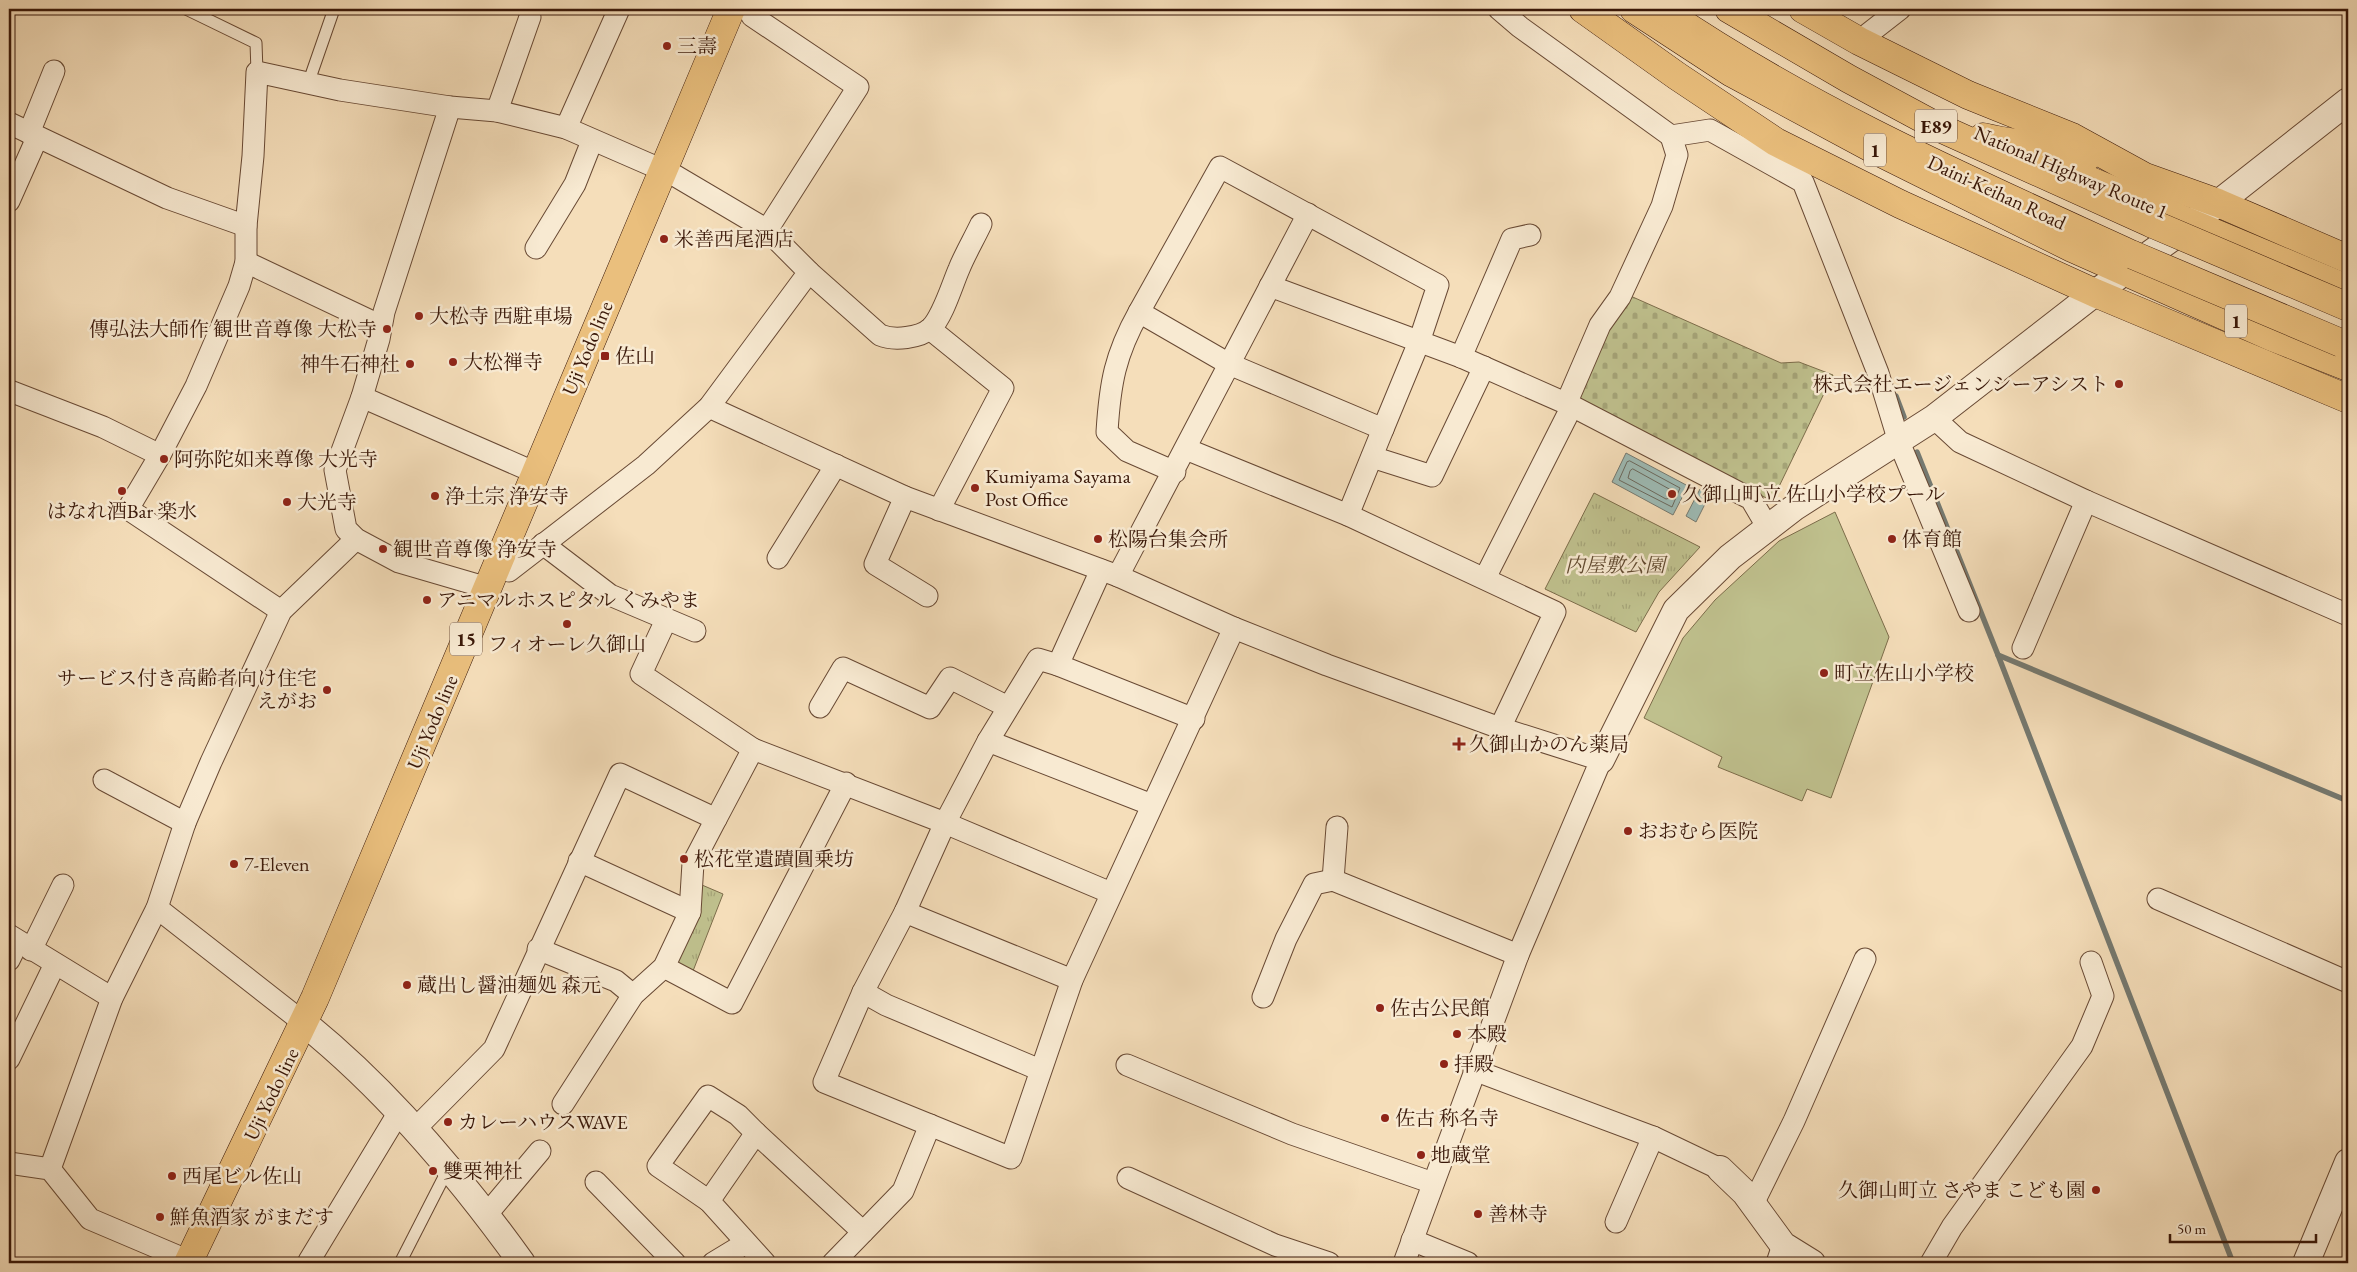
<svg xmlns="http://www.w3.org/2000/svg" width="2357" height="1272" font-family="'EB Garamond','Noto Serif JP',serif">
<defs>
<pattern id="cemetery-stones" width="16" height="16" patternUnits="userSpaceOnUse" patternTransform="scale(1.25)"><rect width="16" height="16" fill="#bfc08d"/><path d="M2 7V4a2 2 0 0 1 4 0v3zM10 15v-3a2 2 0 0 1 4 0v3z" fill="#a5a478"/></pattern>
<pattern id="park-tufts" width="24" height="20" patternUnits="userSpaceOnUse" patternTransform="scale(1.25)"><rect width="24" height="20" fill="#bfc08d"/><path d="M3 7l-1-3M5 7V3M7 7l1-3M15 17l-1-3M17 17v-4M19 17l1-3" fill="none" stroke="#a5a478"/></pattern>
</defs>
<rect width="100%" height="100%" fill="#f5deba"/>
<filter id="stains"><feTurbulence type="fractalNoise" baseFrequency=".004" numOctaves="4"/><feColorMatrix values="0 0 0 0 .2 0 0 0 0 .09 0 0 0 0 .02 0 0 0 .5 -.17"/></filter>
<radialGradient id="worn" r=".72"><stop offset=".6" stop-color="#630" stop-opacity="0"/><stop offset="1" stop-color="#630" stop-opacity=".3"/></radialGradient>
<path fill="#bfc08d" stroke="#7c6c4a" d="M1835,512L1889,637L1831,798L1807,789L1802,801L1718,767L1722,757L1644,718L1683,638L1715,600L1779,541Z"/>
<path fill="url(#cemetery-stones)" stroke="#7c6c4a" d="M1626,294L1781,363L1799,362L1833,375L1772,501L1577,400L1606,324Z"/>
<g fill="url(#park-tufts)" stroke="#7c6c4a">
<path d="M1594,493L1700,547L1659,592L1636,632L1545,589Z"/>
<path d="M702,885L723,894L693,971L676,963Z"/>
</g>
<g fill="#9dbbb5" stroke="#757970">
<path d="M1626,453L1688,486L1673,515L1612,482Z"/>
<path d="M1700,489L1710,494L1696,522L1686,516Z"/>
</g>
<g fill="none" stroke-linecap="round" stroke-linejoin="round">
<g stroke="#6b695e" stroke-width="1">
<path d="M1630,461L1680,488L1672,507L1619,480L1627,462Z"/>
<path d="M1633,469L1671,490L1670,498L1666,499L1628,478L1630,471Z"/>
</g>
<g stroke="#757970" stroke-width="5.5">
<path d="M1896,396L1904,417"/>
<path d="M1917,452L1998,655L2233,1263"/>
<path d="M1998,655L2348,801"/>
</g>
<g stroke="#684934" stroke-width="13">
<g id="service">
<path d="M186,9L256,43L257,72"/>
<path d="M309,81L334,9"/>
<path d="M400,1263L448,1169"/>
</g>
</g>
<g stroke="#684934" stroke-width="23">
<g id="minor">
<path d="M749,9L752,16L858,87L767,230"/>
<path d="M1499,9L1520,27L1671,136L1710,130L1803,182L1878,373L1899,442L1969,611"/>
<path d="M1859,41L1900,9"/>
<path d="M450,107L384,312L379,339L362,397L335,470L346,529L356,539L399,562L488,588"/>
<path d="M497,111L530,17"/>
<path d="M9,123L167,198L246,226"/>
<path d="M566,128L619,9"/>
<path d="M29,133L54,71"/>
<path d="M1220,167L1438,285L1419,342L1383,429L1229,364L1139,312Z"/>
<path d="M9,201L37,138"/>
<path d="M536,248L575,184L592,141"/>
<path d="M246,262L381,326"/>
<path d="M809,272L880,335C894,341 920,338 931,328C943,316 952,285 959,269C965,254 974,239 981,224"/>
<path d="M1270,286L1461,357L1572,406L1485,578"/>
<path d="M1139,312C1115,355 1110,383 1107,432L1127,451L1175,472"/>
<path d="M930,329L1003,388L939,510"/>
<path d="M1461,357L1512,239L1530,235"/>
<path d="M10,391L103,427L160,455"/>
<path d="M362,397L536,473"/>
<path d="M1566,404L1600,325L1620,297L1662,206L1677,155L1671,136"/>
<path d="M1572,406L1751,499L1768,528"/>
<path d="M709,407L905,497L1118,576L1234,628L1327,665L1500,728L1601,760L1518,955L1404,1263"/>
<path d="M1934,418L1960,442L2086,501L2348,615"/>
<path d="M1186,449L1348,515L1555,612L1500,728"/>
<path d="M1372,457L1432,476L1484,367"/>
<path d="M905,497L875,564L927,596"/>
<path d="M1348,515L1383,429"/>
<path d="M543,544L610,595L695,631"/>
<path d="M778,558L836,465"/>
<path d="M1101,570L1058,665L1038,659L988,741L945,823L905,912L863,992L824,1082L1011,1158L1072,980L1234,628"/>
<path d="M1118,576L1308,214"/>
<path d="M281,611L128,509L160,455L196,386L239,286L246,262V226L253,156L257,72L340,90L450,107L497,111L566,128L674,175L767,230L809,272L709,407L646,465L509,571L497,566"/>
<path d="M666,620L641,674L753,749"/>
<path d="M2023,648L2086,501"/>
<path d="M1058,665L1194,719"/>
<path d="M820,707L843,668L930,708L950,678L1008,707"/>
<path d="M988,741L1152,805"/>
<path d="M104,780L185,823"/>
<path d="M579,861L690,912"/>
<path d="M1333,880L1337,827"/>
<path d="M2158,899L2348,982"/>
<path d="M157,908L304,1023"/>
<path d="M905,912L1072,980"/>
<path d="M9,935L112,998"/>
<path d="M538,949L616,981L633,995"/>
<path d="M31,950L63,885"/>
<path d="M9,960L18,942"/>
<path d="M664,967L732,1003L846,783"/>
<path d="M863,992L886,1005L1040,1070"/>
<path d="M1263,997L1286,939L1314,884L1333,880L1518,955"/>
<path d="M9,1059L55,964"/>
<path d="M1127,1065L1292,1134L1433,1183"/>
<path d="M1474,1070L1653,1137L1720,1169"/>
<path d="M563,1104L633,995L664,967L690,912L693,863L716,819"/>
<path d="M414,1130L494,1049L620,774L716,819L753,749L945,823L1111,893"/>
<path d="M9,1163L50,1169L90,1219L189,1261"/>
<path d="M50,1169L112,998L157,908L185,823L211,762L281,611L356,539"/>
<path d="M1128,1178L1275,1245L1329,1263"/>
<path d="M596,1182L675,1263"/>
<path d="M709,1201L658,1166L708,1096L738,1115L756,1133"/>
<path d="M1753,1204L1794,1121L1865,959"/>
<path d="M487,1214L540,1151"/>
<path d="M1616,1222L1653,1137"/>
<path d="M1412,1240L1468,1263"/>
<path d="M309,1261L399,1112"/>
<path d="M713,1263L746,1243"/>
<path d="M765,1263L709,1201L756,1133L863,1232"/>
<path d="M833,1263L903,1191L930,1125"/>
<path d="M1777,1263L1783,1245"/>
<path d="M1931,1263L1952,1227L2082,1046L2103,996L2091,962"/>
</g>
</g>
<g stroke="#684934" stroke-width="28">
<g id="tertiary">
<path d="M1601,760L1676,610L1730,557L1795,507L1934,418L2095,293L2193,223L2348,101"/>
<path d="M304,1023C386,1089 461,1178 522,1263"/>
<path d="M1720,1169L1745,1193L1783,1245L1812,1263"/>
<path d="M2306,1263L2348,1162"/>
</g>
</g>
<g stroke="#391708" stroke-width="29">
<path id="primary" d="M188,1263L315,998L731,9"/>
</g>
<g stroke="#391708" stroke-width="29">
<g id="trunk">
<path d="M1583,9L1677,76L1776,142L1900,204L2095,293L2348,399"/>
<path d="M1634,9L1732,73L1875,150L2072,248L2272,337L2348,367"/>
<path d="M1803,9L1859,41L1968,95L2072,137L2145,177L2218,203L2348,259"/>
<path d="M1983,137C2017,145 2053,147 2086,158"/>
<path d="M2062,169L2348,289"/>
</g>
</g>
<g stroke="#391708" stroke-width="29">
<g id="motorway">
<path d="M1661,9C1808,110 1971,181 2133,255"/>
<path d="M1729,9L1849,79L1940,128L2153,224"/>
</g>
</g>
<use href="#service" stroke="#f8ead2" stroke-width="11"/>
<use href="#minor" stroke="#f8ead2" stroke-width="21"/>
<use href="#tertiary" stroke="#f8ead2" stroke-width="26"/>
<use href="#primary" stroke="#eabf7d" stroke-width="28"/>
<use href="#trunk" stroke="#eabf7d" stroke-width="28"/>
<use href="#motorway" stroke="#eabf7d" stroke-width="28"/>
<g stroke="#391708" stroke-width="29" stroke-linecap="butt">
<g id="motorway-bridge">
<path d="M2153,224L2348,307"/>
<path d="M2133,255L2341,343"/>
</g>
</g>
<use href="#motorway-bridge" stroke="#eabf7d" stroke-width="28"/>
</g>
<g fill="#8f2418" stroke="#f8ead2" stroke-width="2">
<circle cx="667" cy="46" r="5"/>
<circle cx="664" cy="239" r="5"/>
<circle cx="419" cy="316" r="5"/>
<circle cx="387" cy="329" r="5"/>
<rect x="600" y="351" width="10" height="10" rx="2.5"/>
<circle cx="453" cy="362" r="5"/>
<circle cx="410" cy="364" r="5"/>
<circle cx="2119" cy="384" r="5"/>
<circle cx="164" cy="459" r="5"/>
<circle cx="975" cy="488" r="5"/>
<circle cx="122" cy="491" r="5"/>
<circle cx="1672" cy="494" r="5"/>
<circle cx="435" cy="496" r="5"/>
<circle cx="287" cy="502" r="5"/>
<circle cx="1098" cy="539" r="5"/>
<circle cx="1892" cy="539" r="5"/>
<circle cx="383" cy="549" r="5"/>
<circle cx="427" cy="600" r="5"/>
<circle cx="567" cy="624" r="5"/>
<circle cx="1824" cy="673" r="5"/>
<circle cx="327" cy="690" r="5"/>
<path d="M1456.5 736.5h5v5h5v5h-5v5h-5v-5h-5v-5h5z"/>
<circle cx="1628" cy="831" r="5"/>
<circle cx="684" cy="859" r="5"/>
<circle cx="234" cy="864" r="5"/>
<circle cx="407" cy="985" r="5"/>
<circle cx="1380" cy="1008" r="5"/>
<circle cx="1457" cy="1034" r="5"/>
<circle cx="1444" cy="1064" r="5"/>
<circle cx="1385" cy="1118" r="5"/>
<circle cx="448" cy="1122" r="5"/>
<circle cx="1421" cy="1155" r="5"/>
<circle cx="433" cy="1171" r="5"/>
<circle cx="172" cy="1176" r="5"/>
<circle cx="2096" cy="1190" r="5"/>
<circle cx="1478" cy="1214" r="5"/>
<circle cx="160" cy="1217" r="5"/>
</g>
<g text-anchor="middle" stroke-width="5" stroke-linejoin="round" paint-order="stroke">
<g fill="#f8ead2" stroke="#725645" stroke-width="1">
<rect x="1915" y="109.5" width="42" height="33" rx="4"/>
<rect x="1864" y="133.5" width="22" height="33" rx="4"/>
<rect x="2225" y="304.5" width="22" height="33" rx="4"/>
<rect x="450" y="622.5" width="32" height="33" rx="4"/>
</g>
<g font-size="19" font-weight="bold" fill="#391708">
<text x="1936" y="133">E89</text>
<text x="1875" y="157">1</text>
<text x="2236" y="328">1</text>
<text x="466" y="646">15</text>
</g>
<g font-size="20" fill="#391708" stroke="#f8ead2" text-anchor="start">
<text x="677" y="53">三壽</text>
<text x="674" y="246">米善西尾酒店</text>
<text x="429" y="323">大松寺 西駐車場</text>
<text x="377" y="336" text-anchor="end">傳弘法大師作 観世音尊像 大松寺</text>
<text x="615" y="363">佐山</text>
<text x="463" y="369">大松禅寺</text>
<text x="400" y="371" text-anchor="end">神牛石神社</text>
<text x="2109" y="391" text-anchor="end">株式会社エージェンシーアシスト</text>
<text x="174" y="466">阿弥陀如来尊像 大光寺</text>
<text x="985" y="483">Kumiyama Sayama<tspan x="985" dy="23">Post Office</tspan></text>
<text x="1682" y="501">久御山町立 佐山小学校プール</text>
<text x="445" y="503">浄土宗 浄安寺</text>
<text x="297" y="509">大光寺</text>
<text x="122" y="518" text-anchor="middle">はなれ酒Bar 楽水</text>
<text x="1108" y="546">松陽台集会所</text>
<text x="1902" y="546">体育館</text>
<text x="393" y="556">観世音尊像 浄安寺</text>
<text x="437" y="607">アニマルホスピタル くみやま</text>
<text x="567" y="651" text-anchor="middle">フィオーレ久御山</text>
<text x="1834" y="680">町立佐山小学校</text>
<text x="317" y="685" text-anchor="end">サービス付き高齢者向け住宅<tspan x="317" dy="23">えがお</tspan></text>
<text x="1469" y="751">久御山かのん薬局</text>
<text x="1638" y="838">おおむら医院</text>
<text x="694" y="866">松花堂遺蹟圓乗坊</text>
<text x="244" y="871">7-Eleven</text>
<text x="417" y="992">蔵出し醤油麺処 森元</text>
<text x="1390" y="1015">佐古公民館</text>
<text x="1467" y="1041">本殿</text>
<text x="1454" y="1071">拝殿</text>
<text x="1395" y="1125">佐古 称名寺</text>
<text x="458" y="1129">カレーハウスWAVE</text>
<text x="1431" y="1162">地蔵堂</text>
<text x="443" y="1178">雙栗神社</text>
<text x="182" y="1183">西尾ビル佐山</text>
<text x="2086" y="1197" text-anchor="end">久御山町立 さやま こども園</text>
<text x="1488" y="1221">善林寺</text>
<text x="170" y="1224">鮮魚酒家 がまだす</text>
</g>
<g font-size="20" fill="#391708" stroke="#f8ead2">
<text transform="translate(2071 172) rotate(23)" y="7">National Highway Route 1</text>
<text transform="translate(1997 192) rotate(25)" y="7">Daini-Keihan Road</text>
<text transform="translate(587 348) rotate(-67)" y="7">Uji Yodo line</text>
<text transform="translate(432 722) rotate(-67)" y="7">Uji Yodo line</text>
<text transform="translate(271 1094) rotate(-64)" y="7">Uji Yodo line</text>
</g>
<g font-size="20" font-style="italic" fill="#614a30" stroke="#f8ead2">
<text x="1615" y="572">内屋敷公園</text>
</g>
</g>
<rect width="2357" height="1272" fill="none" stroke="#f5deba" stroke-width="30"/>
<rect x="10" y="10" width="2337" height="1252" fill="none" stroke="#391708" stroke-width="2.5"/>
<rect x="15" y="15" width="2327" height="1242" fill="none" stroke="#391708"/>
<path d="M2170 1234v8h146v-8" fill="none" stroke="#391708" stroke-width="2.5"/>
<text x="2177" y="1234" font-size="15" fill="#391708" stroke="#f8ead2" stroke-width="4" paint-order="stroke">50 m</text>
<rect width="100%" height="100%" filter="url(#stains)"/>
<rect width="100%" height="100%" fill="url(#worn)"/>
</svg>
